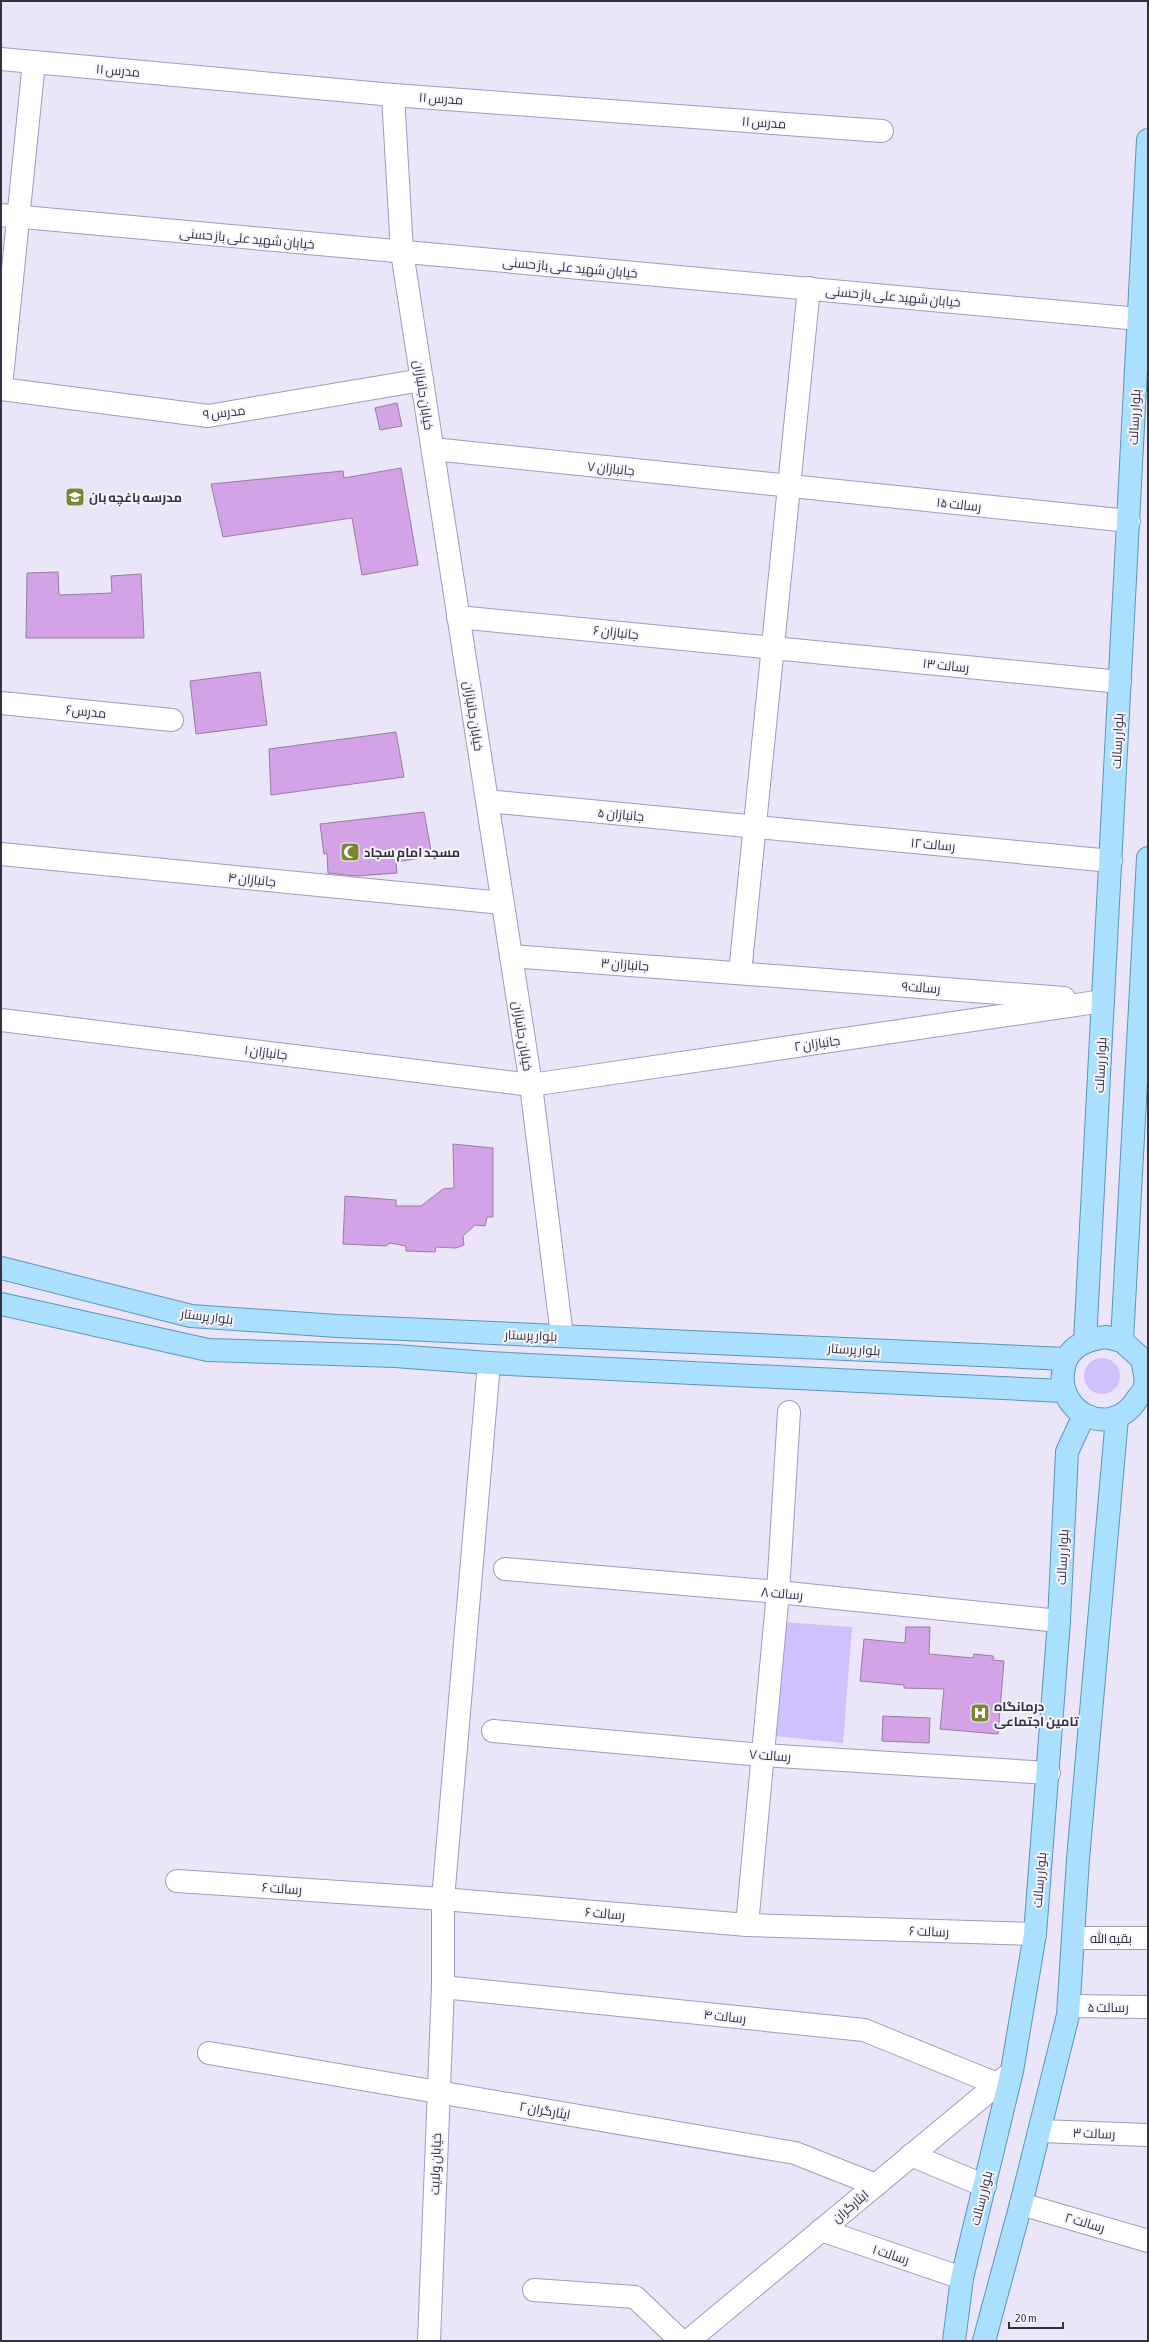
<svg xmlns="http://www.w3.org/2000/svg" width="1149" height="2342" font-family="'Asap Condensed',Cairo,sans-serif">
<rect width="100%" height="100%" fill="#eae5f8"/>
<g fill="#d0c0fd">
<circle cx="1102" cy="1376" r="18"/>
<path d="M782,1622L852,1627L843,1743L775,1736Z"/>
</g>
<g fill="#d4a2e7" stroke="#987da2">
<path d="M397,403L402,426L380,430L375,408Z"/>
<path d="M401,468L418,565L362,575L352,518L223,537L211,484L343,471L344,478Z"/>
<path d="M58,572L59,595L112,593L111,576L141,574L144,638H26L27,573Z"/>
<path d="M260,672L267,725L196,734L190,681Z"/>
<path d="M396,732L404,777L271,795L269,749Z"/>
<path d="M424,812L432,856L396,862L397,873L356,876L328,873L327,853L324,854L320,824Z"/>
<path d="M453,1144L493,1148V1217H487L485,1226L475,1225L463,1236L464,1245L456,1248L436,1247L435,1252L406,1251V1246L390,1243L386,1246L343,1244L345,1196L396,1200V1206H421L443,1189L454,1188Z"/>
<path d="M906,1627H930L929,1654L973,1658L974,1654L993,1656V1660L1004,1661L998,1734L940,1729L944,1689L904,1688V1685L860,1681L864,1639L905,1643Z"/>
<path d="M883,1716L930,1718L929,1743L882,1741Z"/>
</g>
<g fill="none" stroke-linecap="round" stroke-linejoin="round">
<g stroke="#a398c2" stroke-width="24">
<g id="minor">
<path d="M1,59L393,95L882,131"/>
<path d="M393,95L402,252L531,1085L562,1336"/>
<path d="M1,215L1139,319"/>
<path d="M1,387L34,62"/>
<path d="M1,389L208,416L422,380"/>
<path d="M433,449L1129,521"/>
<path d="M458,617L1120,682"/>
<path d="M1,703L172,720"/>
<path d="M487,801L1111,861"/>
<path d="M1,854L502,903"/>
<path d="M511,956L1064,998"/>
<path d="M740,973L809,288"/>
<path d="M1,1020L531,1085L1103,1001"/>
<path d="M505,1569L778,1592L1059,1621"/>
<path d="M493,1731L762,1755L1049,1773"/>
<path d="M177,1881L443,1899L747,1925L1035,1934"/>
<path d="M747,1925L778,1592L789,1412"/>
<path d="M1073,1938H1148"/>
<path d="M443,1987L864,2030L997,2084"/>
<path d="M1069,2006L1148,2007"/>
<path d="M209,2053L795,2153L876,2185"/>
<path d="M1040,2131L1148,2135"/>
<path d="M911,2155L985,2186"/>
<path d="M1021,2204L1148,2241"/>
<path d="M821,2230L962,2278"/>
<path d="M534,2290L635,2297L681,2341"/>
<path d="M429,2341L443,1987V1899L489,1363"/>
<path d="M688,2341L1007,2076"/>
</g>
</g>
<g stroke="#5d94bc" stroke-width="24">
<g id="major">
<path d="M1,1268L191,1316L337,1326L1066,1359"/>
<path d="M1,1304L208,1350L395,1356L489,1363L1063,1391"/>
<path d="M1106,1337L1122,1341L1142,1359C1143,1367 1147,1378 1145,1386C1144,1391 1140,1395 1137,1399C1111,1442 1050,1411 1065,1363C1071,1345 1089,1339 1106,1337Z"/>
<path d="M1122,1341L1148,858"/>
<path d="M1085,1342L1148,140"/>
<path d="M954,2341L962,2278L1012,2071L1035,1934L1059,1621L1067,1452L1084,1415"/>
<path d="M984,2341L1021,2204L1068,2015L1078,1859L1117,1418"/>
</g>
</g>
<use href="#minor" stroke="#fff" stroke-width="22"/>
<use href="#major" stroke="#abdffe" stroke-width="22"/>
</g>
<defs>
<g id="school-square" transform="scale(1)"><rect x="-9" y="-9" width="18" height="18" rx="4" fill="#7a8633" stroke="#f6f4fd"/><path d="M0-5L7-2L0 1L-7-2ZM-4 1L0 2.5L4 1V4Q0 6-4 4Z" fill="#fff"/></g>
<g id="mosque-square" transform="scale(1)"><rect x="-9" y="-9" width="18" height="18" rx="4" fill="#7a8633" stroke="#f6f4fd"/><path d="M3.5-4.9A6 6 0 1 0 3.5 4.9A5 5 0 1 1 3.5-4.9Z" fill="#fff"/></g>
<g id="hospital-square" transform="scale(1)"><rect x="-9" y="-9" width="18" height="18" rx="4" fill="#7a8633" stroke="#f6f4fd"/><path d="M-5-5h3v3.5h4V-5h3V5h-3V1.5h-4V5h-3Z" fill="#fff"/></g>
</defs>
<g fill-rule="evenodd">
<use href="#school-square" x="75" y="497"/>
<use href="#mosque-square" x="350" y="852"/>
<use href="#hospital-square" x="980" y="1713"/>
</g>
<g text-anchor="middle" stroke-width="4" stroke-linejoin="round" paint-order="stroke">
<g font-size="13" fill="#353142" stroke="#f6f4fd">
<text transform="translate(118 70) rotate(5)" y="5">مدرس ۱۱</text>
<text transform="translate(441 98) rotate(4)" y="5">مدرس ۱۱</text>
<text transform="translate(764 122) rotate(4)" y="5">مدرس ۱۱</text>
<text transform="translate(247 238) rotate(5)" y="5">خیابان شهید علی باز حسنی</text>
<text transform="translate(570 267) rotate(5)" y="5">خیابان شهید علی باز حسنی</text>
<text transform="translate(893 296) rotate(5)" y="5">خیابان شهید علی باز حسنی</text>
<text transform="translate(424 395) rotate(81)" y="5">خیابان جانبازان</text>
<text transform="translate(224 412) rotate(-6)" y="5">مدرس ۹</text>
<text transform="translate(1134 417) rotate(-87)" y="5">بلوار رسالت</text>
<text transform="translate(611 468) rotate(6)" y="5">جانبازان ۷</text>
<text transform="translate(959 504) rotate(6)" y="5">رسالت ۱۵</text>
<text transform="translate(616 632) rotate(6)" y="5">جانبازان ۶</text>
<text transform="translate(946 665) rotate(6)" y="5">رسالت ۱۳</text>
<text transform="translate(86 711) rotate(6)" y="5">مدرس۶</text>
<text transform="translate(474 716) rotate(81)" y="5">خیابان جانبازان</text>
<text transform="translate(1117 741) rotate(-87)" y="5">بلوار رسالت</text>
<text transform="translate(621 814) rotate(5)" y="5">جانبازان ۵</text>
<text transform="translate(933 844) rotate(5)" y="5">رسالت ۱۲</text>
<text transform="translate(252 879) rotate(6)" y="5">جانبازان ۴</text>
<text transform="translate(625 964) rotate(4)" y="5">جانبازان ۳</text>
<text transform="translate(921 987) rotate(4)" y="5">رسالت۹</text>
<text transform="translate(523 1036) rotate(81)" y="5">خیابان جانبازان</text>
<text transform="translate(817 1043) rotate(-8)" y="5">جانبازان ۲</text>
<text transform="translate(266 1052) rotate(7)" y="5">جانبازان ۱</text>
<text transform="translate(1100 1065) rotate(-87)" y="5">بلوار رسالت</text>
<text transform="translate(207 1316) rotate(7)" y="5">بلوار پرستار</text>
<text transform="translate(531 1335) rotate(2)" y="5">بلوار پرستار</text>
<text transform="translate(854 1349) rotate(3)" y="5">بلوار پرستار</text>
<text transform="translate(1062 1557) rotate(-87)" y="5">بلوار رسالت</text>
<text transform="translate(782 1593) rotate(5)" y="5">رسالت ۸</text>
<text transform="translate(770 1755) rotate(4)" y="5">رسالت ۷</text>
<text transform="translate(1039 1880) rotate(-85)" y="5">بلوار رسالت</text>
<text transform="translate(282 1888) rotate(4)" y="5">رسالت ۶</text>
<text transform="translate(605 1913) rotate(5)" y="5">رسالت ۶</text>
<text transform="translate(929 1931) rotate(2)" y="5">رسالت ۶</text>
<text x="1111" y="1943">بقیه الله</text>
<text x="1108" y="2012">رسالت ۵</text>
<text transform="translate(725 2016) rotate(6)" y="5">رسالت ۴</text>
<text transform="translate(545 2110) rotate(10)" y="5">ایثارگران ۲</text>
<text transform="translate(1094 2133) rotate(2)" y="5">رسالت ۳</text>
<text transform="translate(435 2164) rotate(-88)" y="5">خیابان ولایت</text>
<text transform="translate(981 2198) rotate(-76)" y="5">بلوار رسالت</text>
<text transform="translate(850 2206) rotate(-40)" y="5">ایثارگران</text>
<text transform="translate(1085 2222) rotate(16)" y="5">رسالت ۲</text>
<text transform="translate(891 2254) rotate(18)" y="5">رسالت ۱</text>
</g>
<g font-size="13" font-weight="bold" fill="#353142" stroke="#f6f4fd" text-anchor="start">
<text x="89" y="502">مدرسه باغچه بان</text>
<text x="364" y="857">مسجد امام سجاد</text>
<text x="994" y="1711">درمانگاه<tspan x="994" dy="15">تامین اجتماعی</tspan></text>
</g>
</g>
<rect width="1149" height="2342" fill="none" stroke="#353142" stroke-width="4"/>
<path d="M1009 2322v6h54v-6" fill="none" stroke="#353142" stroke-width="2"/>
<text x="1015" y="2322" font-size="12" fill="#353142" stroke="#f6f4fd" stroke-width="3" paint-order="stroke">20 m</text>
</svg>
